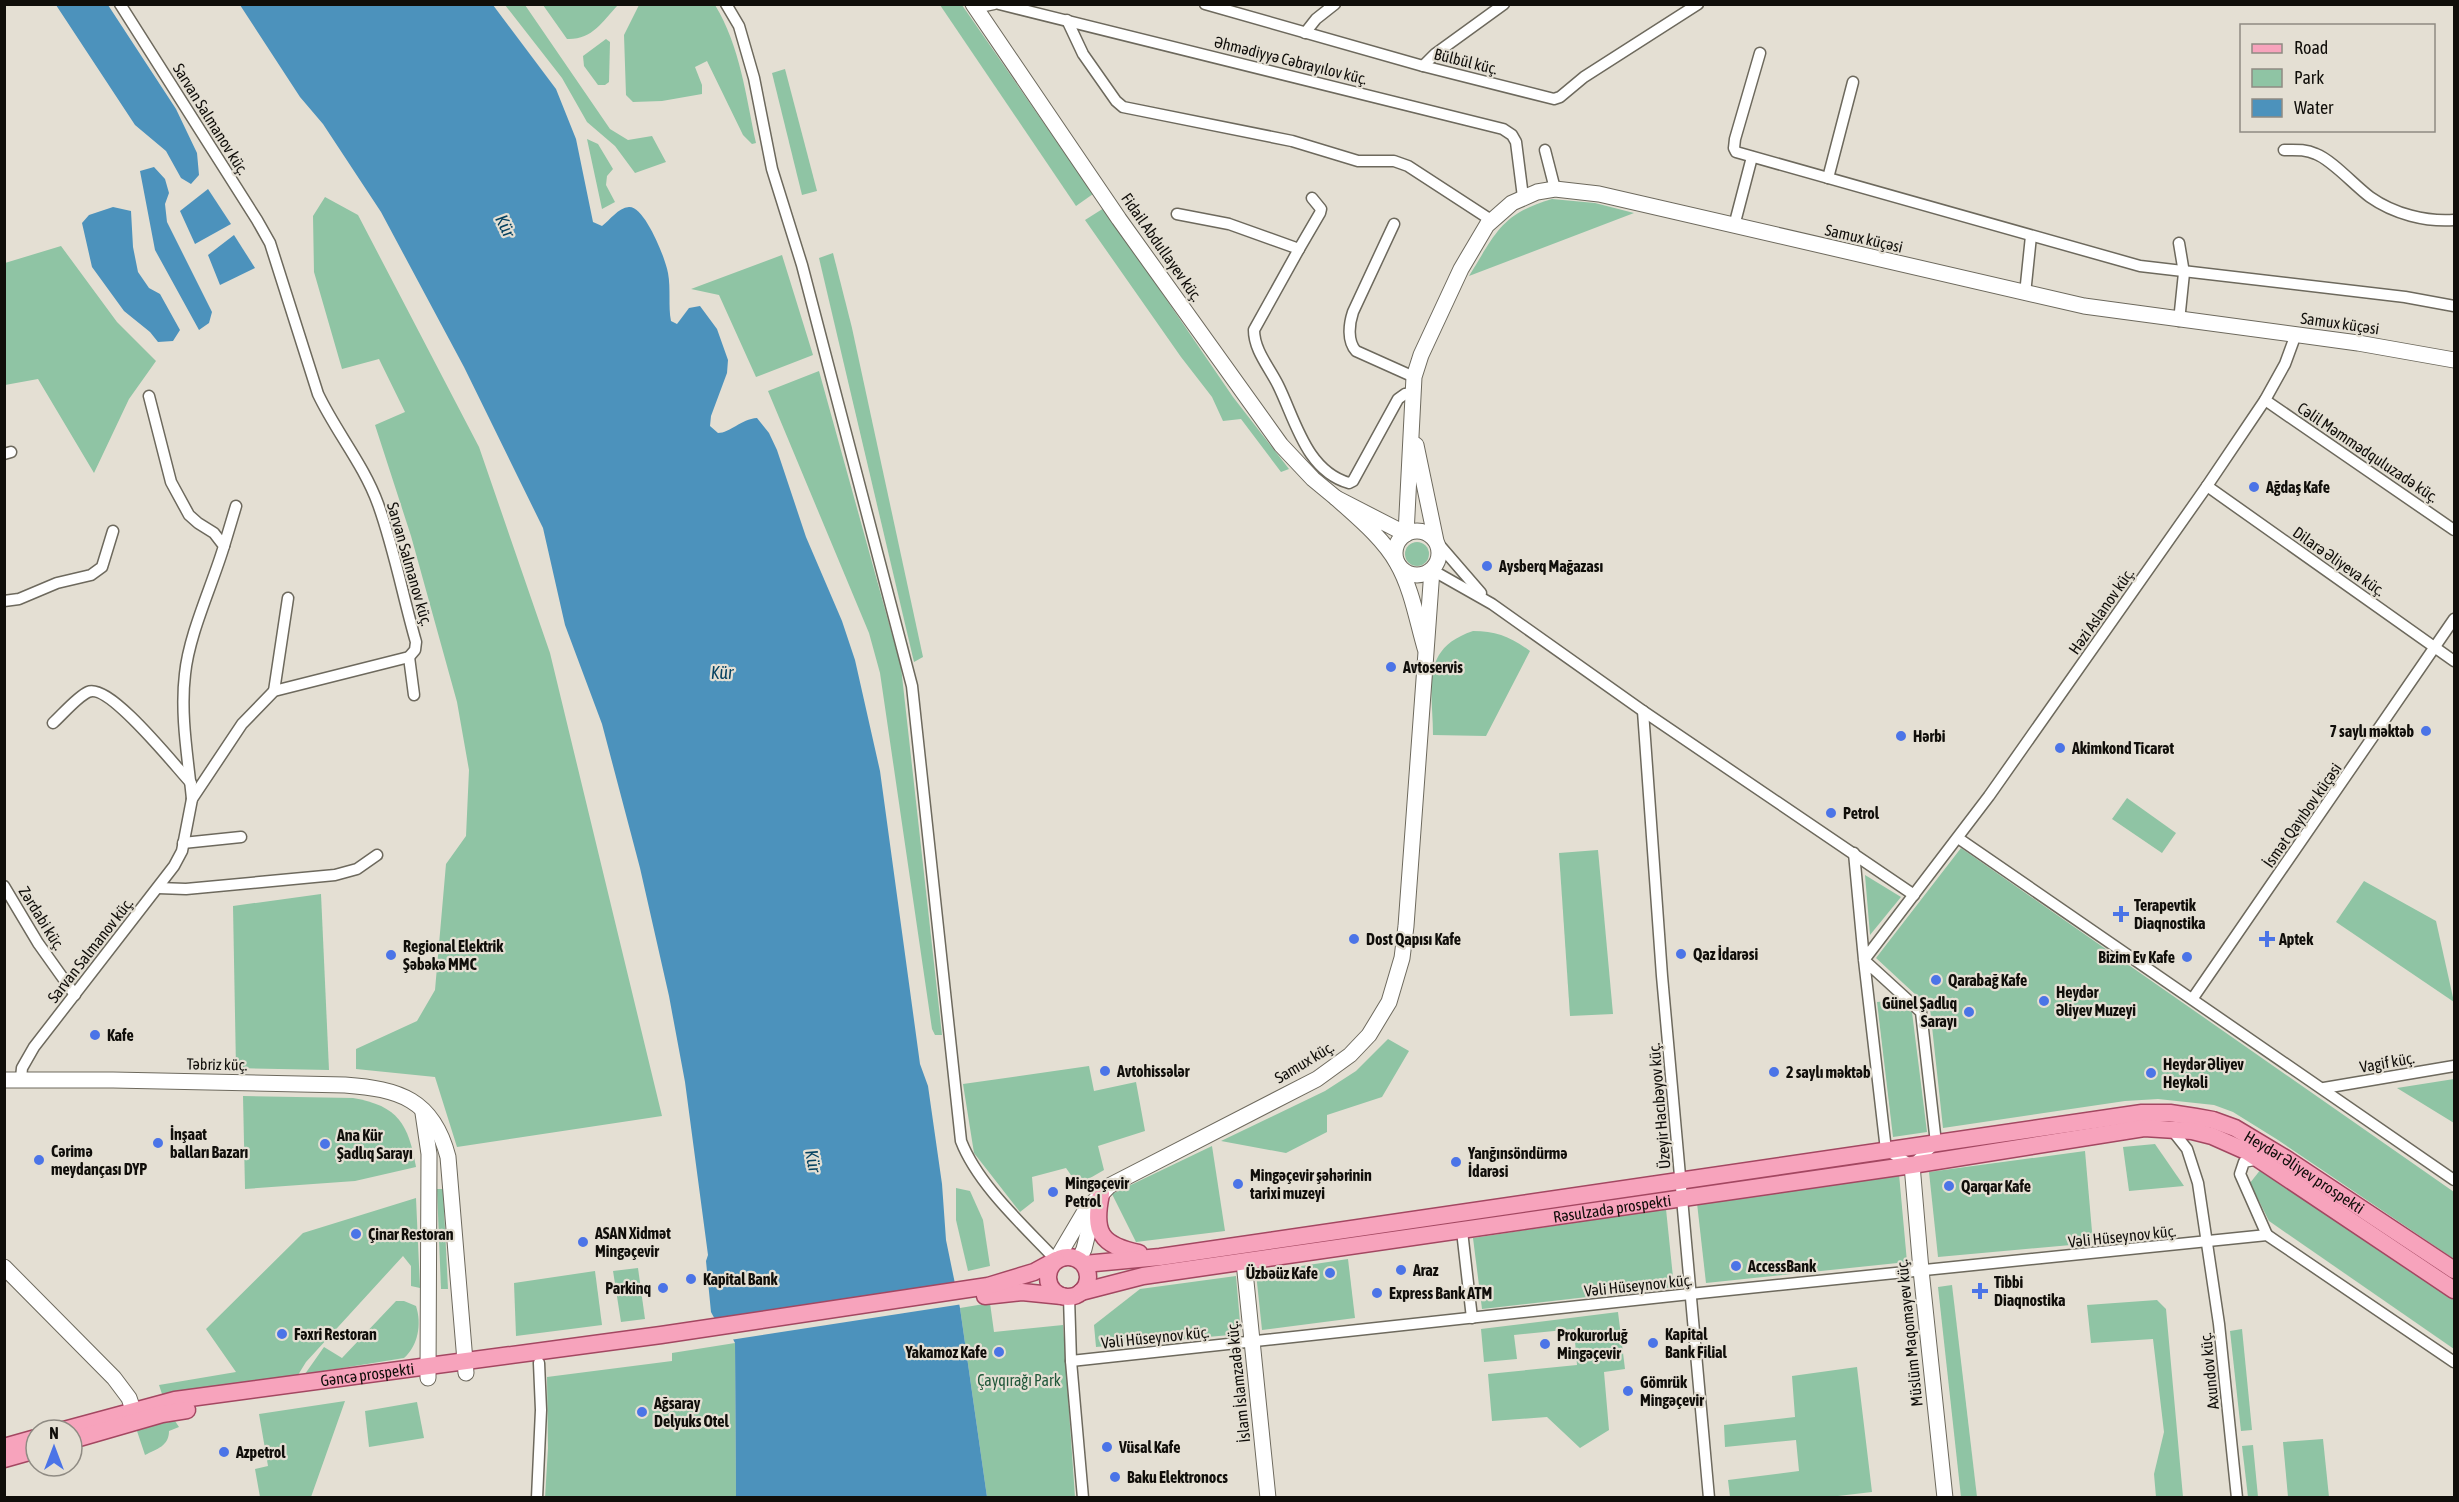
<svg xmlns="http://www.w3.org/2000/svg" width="2459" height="1502" font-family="'Asap Condensed',sans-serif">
<rect width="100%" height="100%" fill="#e4dfd3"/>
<g fill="#8fc4a4">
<path d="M505,5H525L610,129L628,140L652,136L666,162L635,173L615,146L587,122L562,78Z"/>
<path d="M543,5H618C602,22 592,40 567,39Z"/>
<path d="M639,5H715C740,46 746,96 756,143L752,144L743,135L707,61L695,67L702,85V94L662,101L633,102L626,95L624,35Z"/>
<path d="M940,5H962L1093,194L1076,206Z"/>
<path d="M606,39L610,42L609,82L605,85H598L584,66L583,56Z"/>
<path d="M785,69L817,191L802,195L772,73Z"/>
<path d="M587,139L598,144L613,169L607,176L606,185L615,202L602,209Z"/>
<path d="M325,197L358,215L479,447L550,653L662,1116L457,1147L435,1077L356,1069V1049L417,1021L435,990L446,864L466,836L469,770L457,702L411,536L375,425L405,412L379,359L342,369L314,272L313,216Z"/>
<path d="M1552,199L1595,203L1634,213L1469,276C1496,233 1501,214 1552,199Z"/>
<path d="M1104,208L1233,397L1289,469L1281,472L1241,419L1223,421L1212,397L1181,357L1085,220Z"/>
<path d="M61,246L117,322L156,361L129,399L94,473L38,379L5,385V263Z"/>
<path d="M833,253L852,328L923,657L914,662L819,258Z"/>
<path d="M782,255L813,355L756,377L719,295L691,289Z"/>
<path d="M819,371L901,667L942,1035H935L932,1029L880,673L869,633L768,391Z"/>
<circle cx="1417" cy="554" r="12"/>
<path d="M1473,631C1496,631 1511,637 1530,651L1486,736L1433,735C1433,689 1419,649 1473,631Z"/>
<path d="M2127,798L2176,833L2162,853L2112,819Z"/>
<path d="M1961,848L2454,1192V1259L2278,1140L2233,1112L2214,1105L2158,1099L2125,1101L1943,1128L1930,1008L1876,958Z"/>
<path d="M1598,850L1613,1014L1570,1016L1559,853Z"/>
<path d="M1865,875L1901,897L1870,935Z"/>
<path d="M2364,881L2436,921L2454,1002L2336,922Z"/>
<path d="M321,894L329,1070L236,1068L233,906Z"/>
<path d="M1888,1001L1912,1012L1927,1132L1893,1137L1877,1002Z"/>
<path d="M1388,1039L1409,1051L1382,1097L1327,1115V1132L1286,1153L1221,1141L1325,1091L1356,1071Z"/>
<path d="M1089,1066L1094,1091L1136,1082L1145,1131L1098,1146L1104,1170L1078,1185L1066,1168L1032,1177L1034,1201L1020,1212L974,1153L963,1084Z"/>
<path d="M2454,1079V1123L2397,1088Z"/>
<path d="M243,1096L353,1098C399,1106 408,1124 416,1167L355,1181L245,1189Z"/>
<path d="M2155,1144L2184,1186L2129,1191L2123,1147Z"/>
<path d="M1212,1146L1225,1231L1136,1242L1112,1194Z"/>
<path d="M2085,1151L2093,1243L1938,1257L1929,1172Z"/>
<path d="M2261,1169L2454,1300V1349L2269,1221L2250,1183Z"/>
<path d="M1899,1174L1907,1262L1706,1283L1697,1203Z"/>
<path d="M956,1188L970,1191L983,1220L990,1266L968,1271L956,1220Z"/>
<path d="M437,1189H443L448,1289H441Z"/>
<path d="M416,1198L420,1288L411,1286V1266L403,1256L306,1362L298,1375L162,1394L159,1385L236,1372L206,1329L303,1233Z"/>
<path d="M1666,1209L1674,1287L1482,1309L1473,1238Z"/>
<path d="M1348,1259L1355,1318L1262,1330L1256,1273Z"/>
<path d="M638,1268L645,1319L621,1322L613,1271Z"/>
<path d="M595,1271L602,1325L516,1336L514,1283Z"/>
<path d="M1236,1276L1241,1334L1096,1347L1094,1325L1140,1289Z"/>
<path d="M1952,1285L1977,1497H1961L1938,1287Z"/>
<path d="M2157,1300L2166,1309L2183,1497H2156L2154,1474L2164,1432L2153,1339L2091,1343L2087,1305Z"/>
<path d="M396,1301H404L416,1306C422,1324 418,1346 404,1358L305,1374L324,1347L342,1358Z"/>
<path d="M990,1303L994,1332L1063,1325L1075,1497H987L960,1308Z"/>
<path d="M1618,1312L1625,1369L1604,1372L1609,1430L1580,1448L1547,1417L1492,1421L1488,1374L1577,1365L1574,1329L1514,1335L1517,1359L1484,1362L1481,1329Z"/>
<path d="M2242,1329L2252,1430L2241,1431L2230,1331Z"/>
<path d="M735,1343L736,1497L545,1498L548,1448L547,1377L672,1361V1353Z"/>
<path d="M1857,1367L1872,1492L1821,1498L1730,1497L1728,1480L1799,1471L1796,1440L1725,1447L1724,1425L1795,1417L1792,1376Z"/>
<path d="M345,1401L311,1497H260L255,1469L268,1466L259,1414Z"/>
<path d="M417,1402L424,1438L369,1447L365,1411Z"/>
<path d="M175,1421L179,1427L169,1431C169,1446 157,1449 145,1455L136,1428Z"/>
<path d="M2323,1439L2329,1497H2288L2283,1442Z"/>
<path d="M2253,1445L2258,1497H2248L2242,1446Z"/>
</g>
<g fill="#4c92bc">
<path d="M56,5H108L176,109L197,153L199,175L191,184L181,178L166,151L135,125Z"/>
<path d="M240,5H493L556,89L576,139L593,222L602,226C610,220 618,208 629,207C645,206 666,260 668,273C671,289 668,306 671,321L677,324L689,308L700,306L717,329L728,360L727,373L711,416L710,426L718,433C730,433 741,419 757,418L769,433L777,450L806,537L842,621L855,660L880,771L920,1064L928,1086L942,1184L946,1240L960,1308L987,1497H736L735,1343C730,1330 716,1324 711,1312L706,1261L708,1255L685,1082L669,996L640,868L602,724L565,625L543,528L464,367L381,212L323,124L300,97Z"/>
<path d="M154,167L165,179L169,193L165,204L167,222L212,312L209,323L199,330L155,250L140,171Z"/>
<path d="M208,189L231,224L195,244L180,211Z"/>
<path d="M113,207L131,211L133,247L138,272L149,288L160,294L180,330L173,341L158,342L150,332L124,311L92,267L82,223L89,215Z"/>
<path d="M234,235L255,268L220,285L208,255Z"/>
</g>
<path fill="#e4dfd3" d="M959,1283L963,1304L730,1340L713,1321Z"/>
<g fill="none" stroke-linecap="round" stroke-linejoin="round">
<g stroke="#6d695d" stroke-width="13">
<g id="street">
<path d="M726,4L739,26L754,78L772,169L802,265L912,686L961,1141C978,1185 1024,1226 1056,1260"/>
<path d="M999,4L1503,129L1512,135L1516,142L1523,197"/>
<path d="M1205,4L1423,66L1554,99L1560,97L1584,77L1698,4"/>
<path d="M975,8L994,4"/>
<path d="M1067,20L1083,54L1116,101L1123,107L1292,141L1358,161H1394L1408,166L1491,220"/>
<path d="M1305,33L1316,19L1335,4"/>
<path d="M1760,53L1735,139L1734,148L1736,152L2140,266L2405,297L2454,306"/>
<path d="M1423,66L1435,54L1504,4"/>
<path d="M1545,150L1555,189"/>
<path d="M2284,150C2295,150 2305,149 2316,154C2332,160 2355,186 2370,197C2394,214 2426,222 2454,220"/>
<path d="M1828,178L1853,82"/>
<path d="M1177,214L1229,224L1299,249L1254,330C1254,350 1269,367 1278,385C1295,419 1306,471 1349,483L1353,481L1398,399L1405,394L1412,393"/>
<path d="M1394,224L1353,312C1349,324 1347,341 1356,351L1414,377"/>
<path d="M1734,226L1752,157"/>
<path d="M1299,249L1320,213L1321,209L1312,198"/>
<path d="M2025,294L2031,236"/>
<path d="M2179,321L2184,273L2179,243"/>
<path d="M149,396L171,482L189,515L198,523L214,533L224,546C212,586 189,634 185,674C180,715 188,758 192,799"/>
<path d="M2265,400L2454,530"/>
<path d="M4,454L11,452"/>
<path d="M2207,486L2454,661"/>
<path d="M1436,541L1481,593"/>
<path d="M224,546L236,506"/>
<path d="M1432,570L1492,604L1643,711L1914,895"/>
<path d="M4,601L19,599L57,583L91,575L102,567L113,531"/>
<path d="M409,657L414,695"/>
<path d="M274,691L288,598"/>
<path d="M1643,711L1662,976L1709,1498"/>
<path d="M53,723C62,715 77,697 88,692C109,682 175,766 191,783"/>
<path d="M1958,838L2454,1180"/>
<path d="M183,843L241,837"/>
<path d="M1854,853L1864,960L1886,1150L1912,1165L1936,1143L1921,1012L1864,960L1989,796L2207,486L2265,400L2285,364L2296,334"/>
<path d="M4,886L38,943L75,995"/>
<path d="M158,888L186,889L335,875L357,869L377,855"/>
<path d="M2193,998L2454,619"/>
<path d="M21,1078L22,1068L34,1047L174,866L182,851L192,799L242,724L274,691L409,657L415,650L416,642C403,597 394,548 378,504C364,465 336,432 318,394L270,243L257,220L120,4"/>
<path d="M2324,1088L2454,1066"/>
<path d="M2172,1130L2187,1149L2198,1183L2219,1324L2237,1498"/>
<path d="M2259,1159L2244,1162L2240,1174L2267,1235"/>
<path d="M1462,1231L1472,1318"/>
<path d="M1069,1297L1071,1361L1083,1498"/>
<path d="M1071,1361L1690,1294L2267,1235L2454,1362"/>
<path d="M537,1498L541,1410L539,1363"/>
</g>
</g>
<g stroke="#6d695d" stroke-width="17">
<g id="secondary">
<path d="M973,4L1119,219L1281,445L1313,479L1336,498"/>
<path d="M1416,445L1436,541"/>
<circle cx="1417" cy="553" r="22"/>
<path d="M1425,648C1417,621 1412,589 1397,563C1383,538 1357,517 1336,498L1406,534L1414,377L1421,355L1461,269L1487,225L1512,203L1537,192L1555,189L1599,194L2084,306L2358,343L2454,360"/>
<path d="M4,1080H113L345,1085C399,1089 433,1099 448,1157L466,1373"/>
<path d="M423,1113L429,1154L428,1378"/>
<path d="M1912,1165L1921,1270L1945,1498"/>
<path d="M1056,1260L1085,1211L1109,1186L1317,1079L1350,1055L1369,1035L1389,1002L1402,958L1406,926L1432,570"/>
<path d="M1079,1260L1084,1249L1095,1205"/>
<path d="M1244,1262L1268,1498"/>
<path d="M4,1267L114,1378L129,1398L137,1421"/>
</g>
</g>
<g stroke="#a34761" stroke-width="19">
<g id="primary">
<path d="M1101,1194C1093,1232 1100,1245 1139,1253"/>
<circle cx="1068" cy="1277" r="20"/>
<path id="s1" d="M1084,1264L1160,1257L2142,1113H2170L2196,1117L2213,1120L2235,1128L2285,1158L2454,1270"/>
<path id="s2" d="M1081,1292L1143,1276L1912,1165L2144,1128L2192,1131L2212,1136L2248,1152L2454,1290"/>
<path d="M985,1296L1022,1292L1062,1296"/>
<path id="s3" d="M64,1430L175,1400L661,1335L988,1286L1034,1272L1056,1260"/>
<path d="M72,1440L162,1414L187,1410"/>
<path d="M4,1447L36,1438"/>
<path d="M4,1459L36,1450"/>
</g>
</g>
<use href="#street" stroke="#fff" stroke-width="10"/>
<use href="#secondary" stroke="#fff" stroke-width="15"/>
<use href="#primary" stroke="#f7a3bc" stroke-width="16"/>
</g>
<g fill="#4b74e7" stroke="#e4dfd3" stroke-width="2">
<circle cx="2254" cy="487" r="6"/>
<circle cx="1487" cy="566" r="6"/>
<circle cx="1391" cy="667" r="6"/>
<circle cx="2426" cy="731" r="6"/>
<circle cx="1901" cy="736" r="6"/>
<circle cx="2060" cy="748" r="6"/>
<circle cx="1831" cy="813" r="6"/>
<path d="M2118 905h6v6h6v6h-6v6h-6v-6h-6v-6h6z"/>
<circle cx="1354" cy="939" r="6"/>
<path d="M2264 930h6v6h6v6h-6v6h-6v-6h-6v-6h6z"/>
<circle cx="1681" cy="954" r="6"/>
<circle cx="391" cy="955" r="6"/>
<circle cx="2187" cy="957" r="6"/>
<circle cx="1936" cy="980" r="6"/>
<circle cx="2044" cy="1001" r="6"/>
<circle cx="1969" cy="1012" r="6"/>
<circle cx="95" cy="1035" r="6"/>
<circle cx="1105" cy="1071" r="6"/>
<circle cx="1774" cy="1072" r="6"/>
<circle cx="2151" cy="1073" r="6"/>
<circle cx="158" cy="1143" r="6"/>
<circle cx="325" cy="1144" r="6"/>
<circle cx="39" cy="1160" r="6"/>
<circle cx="1456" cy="1162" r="6"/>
<circle cx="1238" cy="1184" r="6"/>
<circle cx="1949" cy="1186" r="6"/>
<circle cx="1053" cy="1192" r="6"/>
<circle cx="356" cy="1234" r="6"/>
<circle cx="583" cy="1242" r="6"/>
<circle cx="1736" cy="1266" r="6"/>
<circle cx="1401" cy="1270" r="6"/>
<circle cx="1330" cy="1273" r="6"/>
<circle cx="691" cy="1279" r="6"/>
<circle cx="663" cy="1288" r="6"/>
<path d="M1977 1282h6v6h6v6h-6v6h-6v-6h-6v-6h6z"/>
<circle cx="1377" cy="1293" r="6"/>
<circle cx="282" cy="1334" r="6"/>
<circle cx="1653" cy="1343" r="6"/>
<circle cx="1545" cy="1344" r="6"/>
<circle cx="999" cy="1352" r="6"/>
<circle cx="1628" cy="1391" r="6"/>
<circle cx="642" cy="1412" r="6"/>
<circle cx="1107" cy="1447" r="6"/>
<circle cx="224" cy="1452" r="6"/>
<circle cx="1115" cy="1477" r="6"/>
</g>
<g text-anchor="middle" stroke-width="4.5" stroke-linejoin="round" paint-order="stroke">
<g font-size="16" fill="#100e0a" stroke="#e4dfd3">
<text transform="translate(1291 60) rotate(14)" y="6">Əhmədiyyə Cəbrayılov küç.</text>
<text transform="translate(1466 61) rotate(14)" y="6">Bülbül küç.</text>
<text transform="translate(211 119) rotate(58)" y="6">Sarvan Salmanov küç.</text>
<text transform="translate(1864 238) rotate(13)" y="6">Samux küçəsi</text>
<text transform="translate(1162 247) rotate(55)" y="6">Fidail Abdullayev küç.</text>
<text transform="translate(2340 323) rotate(8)" y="6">Samux küçəsi</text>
<text transform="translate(2368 452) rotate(34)" y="6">Cəlil Məmmədquluzadə küç.</text>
<text transform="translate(2339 561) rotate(35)" y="6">Dilarə Əliyeva küç.</text>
<text transform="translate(410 564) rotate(74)" y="6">Sarvan Salmanov küç.</text>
<text transform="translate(2101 611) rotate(-55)" y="6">Həzi Aslanov küç.</text>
<text transform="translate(2302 815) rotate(-55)" y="6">İsmət Qayıbov küçəsi</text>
<text transform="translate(42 918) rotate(58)" y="6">Zərdabi küç.</text>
<text transform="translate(90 950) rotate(-52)" y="6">Sarvan Salmanov küç.</text>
<text transform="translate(1304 1062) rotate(-31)" y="6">Samux küç.</text>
<text transform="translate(2387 1062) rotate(-10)" y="6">Vagif küç.</text>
<text transform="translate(217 1064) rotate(1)" y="6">Təbriz küç.</text>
<text transform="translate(1659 1106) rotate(-95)" y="6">Üzeyir Hacıbəyov küç.</text>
<text dy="6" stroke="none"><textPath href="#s1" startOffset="1246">Heydər Əliyev prospekti</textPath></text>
<text dy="6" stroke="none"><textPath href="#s2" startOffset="538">Rəsulzadə prospekti</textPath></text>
<text transform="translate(2122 1236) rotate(-6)" y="6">Vəli Hüseynov küç.</text>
<text transform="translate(1638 1285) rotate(-6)" y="6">Vəli Hüseynov küç.</text>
<text transform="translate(1909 1333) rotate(-96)" y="6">Müslüm Maqomayev küç.</text>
<text transform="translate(1155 1337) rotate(-6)" y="6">Vəli Hüseynov küç.</text>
<text transform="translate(2209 1371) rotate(-96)" y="6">Axundov küç.</text>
<text dy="6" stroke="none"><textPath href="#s3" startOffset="309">Gəncə prospekti</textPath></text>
<text transform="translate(1238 1382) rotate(-96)" y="6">İslam İslamzadə küç.</text>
</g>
<g font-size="16" font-weight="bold" fill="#100e0a" stroke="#e4dfd3" text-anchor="start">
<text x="2266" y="493">Ağdaş Kafe</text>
<text x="1499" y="572">Aysberq Mağazası</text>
<text x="1403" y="673">Avtoservis</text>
<text x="2414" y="737" text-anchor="end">7 saylı məktəb</text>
<text x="1913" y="742">Hərbi</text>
<text x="2072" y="754">Akimkond Ticarət</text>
<text x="1843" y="819">Petrol</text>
<text x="2134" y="911">Terapevtik<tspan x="2134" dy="18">Diaqnostika</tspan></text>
<text x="1366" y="945">Dost Qapısı Kafe</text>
<text x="2279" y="945">Aptek</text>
<text x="403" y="952">Regional Elektrik<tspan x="403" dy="18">Şəbəkə MMC</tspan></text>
<text x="1693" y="960">Qaz İdarəsi</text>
<text x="2175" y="963" text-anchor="end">Bizim Ev Kafe</text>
<text x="1948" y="986">Qarabağ Kafe</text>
<text x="2056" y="998">Heydər<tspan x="2056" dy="18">Əliyev Muzeyi</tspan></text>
<text x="1957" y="1009" text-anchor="end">Günel Şadlıq<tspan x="1957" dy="18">Sarayı</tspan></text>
<text x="107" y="1041">Kafe</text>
<text x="2163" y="1070">Heydər Əliyev<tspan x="2163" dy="18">Heykəli</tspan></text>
<text x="1117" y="1077">Avtohissələr</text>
<text x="1786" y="1078">2 saylı məktəb</text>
<text x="170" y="1140">İnşaat<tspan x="170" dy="18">balları Bazarı</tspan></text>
<text x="337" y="1141">Ana Kür<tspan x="337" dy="18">Şadlıq Sarayı</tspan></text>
<text x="51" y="1157">Cərimə<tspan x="51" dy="18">meydançası DYP</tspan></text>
<text x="1468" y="1159">Yanğınsöndürmə<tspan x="1468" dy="18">İdarəsi</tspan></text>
<text x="1250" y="1181">Mingəçevir şəhərinin<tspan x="1250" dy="18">tarixi muzeyi</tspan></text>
<text x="1065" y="1189">Mingəçevir<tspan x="1065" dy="18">Petrol</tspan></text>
<text x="1961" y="1192">Qarqar Kafe</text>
<text x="595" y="1239">ASAN Xidmət<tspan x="595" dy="18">Mingəçevir</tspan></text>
<text x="368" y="1240">Çinar Restoran</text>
<text x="1748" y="1272">AccessBank</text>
<text x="1413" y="1276">Araz</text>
<text x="1318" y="1279" text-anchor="end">Üzbəüz Kafe</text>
<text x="703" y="1285">Kapital Bank</text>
<text x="1994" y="1288">Tibbi<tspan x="1994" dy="18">Diaqnostika</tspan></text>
<text x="651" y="1294" text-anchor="end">Parkinq</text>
<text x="1389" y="1299">Express Bank ATM</text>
<text x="294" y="1340">Fəxri Restoran</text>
<text x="1665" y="1340">Kapital<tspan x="1665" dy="18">Bank Filial</tspan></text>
<text x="1557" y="1341">Prokurorluğ<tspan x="1557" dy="18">Mingəçevir</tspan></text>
<text x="987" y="1358" text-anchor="end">Yakamoz Kafe</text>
<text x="1640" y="1388">Gömrük<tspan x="1640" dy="18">Mingəçevir</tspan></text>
<text x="654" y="1409">Ağsaray<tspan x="654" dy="18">Delyuks Otel</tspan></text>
<text x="1119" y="1453">Vüsal Kafe</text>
<text x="236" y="1458">Azpetrol</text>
<text x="1127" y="1483">Baku Elektronocs</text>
</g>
<g font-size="16" fill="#21583b" stroke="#e4dfd3">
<text x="1019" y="1386">Çayqırağı Park</text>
</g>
<g font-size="18" font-style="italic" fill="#05415f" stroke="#e4dfd3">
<text transform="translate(505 226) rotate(64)" y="6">Kür</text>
<text x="722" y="679">Kür</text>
<text transform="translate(813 1161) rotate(80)" y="6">Kür</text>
</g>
</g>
<rect width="2459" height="1502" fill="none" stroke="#100e0a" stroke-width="12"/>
<rect x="2240" y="24" width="195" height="108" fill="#e4dfd3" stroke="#8f8b83" stroke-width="1.5"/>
<rect x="2252" y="44" width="30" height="9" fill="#f7a3bc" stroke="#8f8b83" stroke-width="1.5"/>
<text x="2294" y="54" font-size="18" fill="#100e0a">Road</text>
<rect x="2252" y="69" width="30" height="18" fill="#8fc4a4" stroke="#8f8b83" stroke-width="1.5"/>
<text x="2294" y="84" font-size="18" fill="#100e0a">Park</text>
<rect x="2252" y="99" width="30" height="18" fill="#4c92bc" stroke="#8f8b83" stroke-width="1.5"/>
<text x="2294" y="114" font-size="18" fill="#100e0a">Water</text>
<g transform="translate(54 1448)"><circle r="28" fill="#e4dfd3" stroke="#8f8b83" stroke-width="1.5"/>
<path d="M0-4.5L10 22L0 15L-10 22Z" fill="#4b74e7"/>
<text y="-9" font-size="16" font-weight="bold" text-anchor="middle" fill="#100e0a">N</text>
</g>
</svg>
